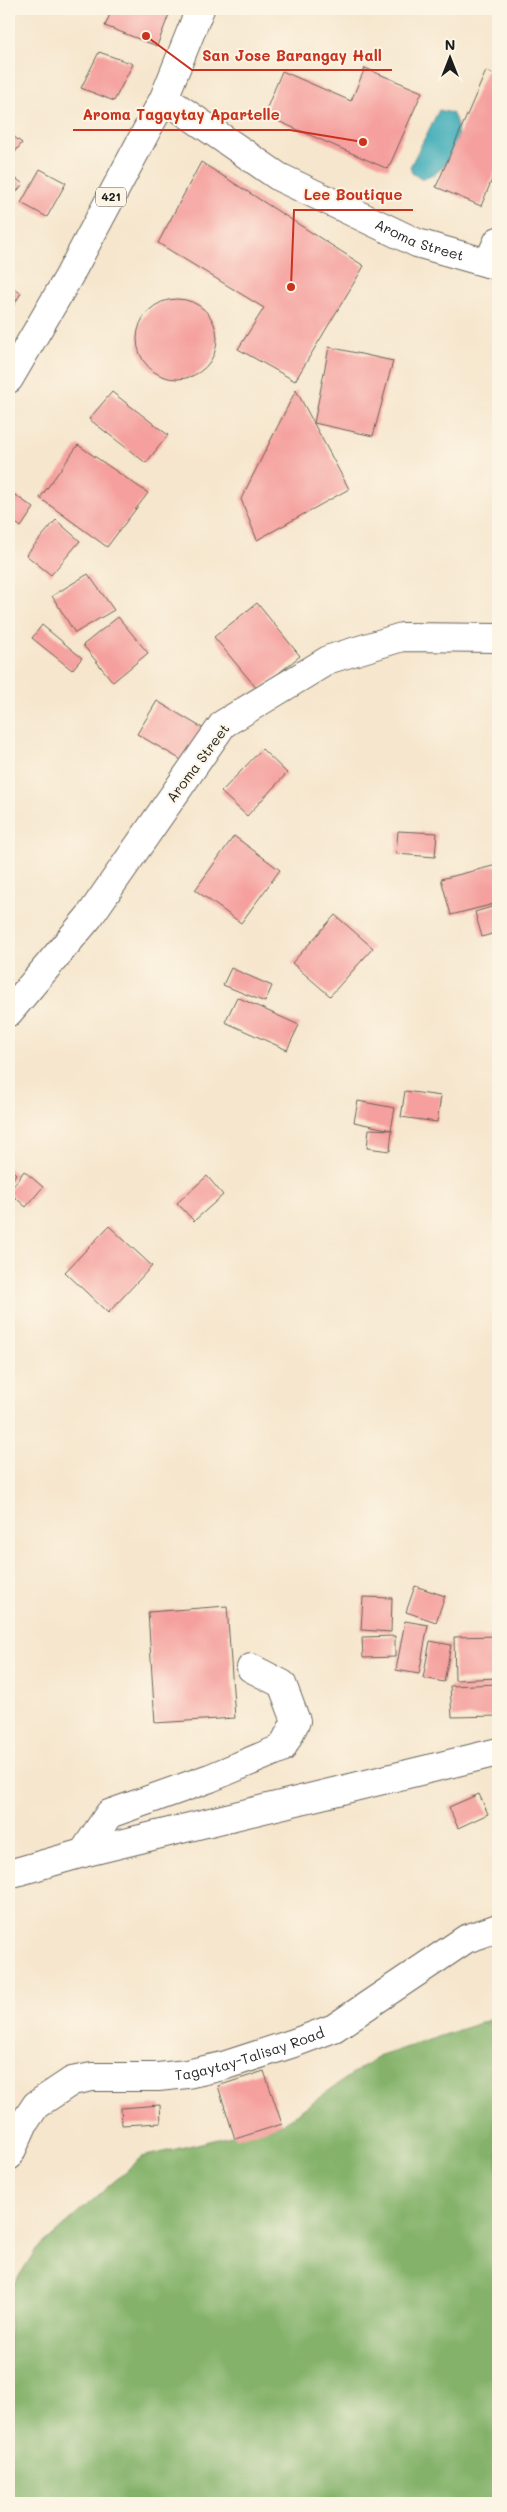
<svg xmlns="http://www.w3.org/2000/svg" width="507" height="2512" font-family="Mali,sans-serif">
<rect width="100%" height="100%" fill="#fcf5e5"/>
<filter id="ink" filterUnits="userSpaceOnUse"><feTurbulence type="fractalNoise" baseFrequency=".02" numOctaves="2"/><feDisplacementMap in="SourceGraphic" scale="10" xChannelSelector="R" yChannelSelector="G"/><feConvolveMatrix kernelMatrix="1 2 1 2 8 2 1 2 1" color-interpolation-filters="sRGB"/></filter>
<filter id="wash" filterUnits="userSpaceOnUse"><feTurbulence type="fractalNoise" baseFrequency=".0096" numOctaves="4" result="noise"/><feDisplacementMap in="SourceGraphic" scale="20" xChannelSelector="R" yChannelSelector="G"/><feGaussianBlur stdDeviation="1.12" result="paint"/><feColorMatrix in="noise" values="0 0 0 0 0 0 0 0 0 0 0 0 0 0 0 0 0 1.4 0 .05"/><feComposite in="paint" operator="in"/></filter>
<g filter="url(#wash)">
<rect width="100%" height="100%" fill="#f6e6cd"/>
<path fill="#84b26b" stroke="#506744" d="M498,2017V2503H9V2292L35,2251L142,2157L282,2124L375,2058Z"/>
<path fill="#3cacb8" stroke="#2c646a" d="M439,110L452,113C467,136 449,172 423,179L412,173L410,167Z"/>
<g id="blocks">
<g fill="#f5a09e">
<path d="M112,9H171L157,46L105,26Z"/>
<path d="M99,52L133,64L114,101L81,88Z"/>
<path d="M365,68L422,92L388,169L264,115L282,71L351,101Z"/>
<path d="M486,71L498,76V165L481,206L436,187Z"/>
<path d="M9,133L22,143L11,157L9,155Z"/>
<path d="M201,162L364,266L295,381L238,349L264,308L158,243Z"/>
<path d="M40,169L66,183L47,217L21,203Z"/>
<path d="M9,173L23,184L9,201Z"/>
<path d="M9,286L21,293L9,313Z"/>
<circle cx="177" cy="339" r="40"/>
<path d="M329,347L393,361L373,436L314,423Z"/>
<path d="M296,390L349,489L257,540L241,499Z"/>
<path d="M112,392L168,435L146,463L89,419Z"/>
<path d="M78,445L148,493L107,547L40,498Z"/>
<path d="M9,491L34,508L21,527L9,518Z"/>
<path d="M56,520L80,541L51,575L26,555Z"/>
<path d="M88,574L114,610L75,633L52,596Z"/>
<path d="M257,603L300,656L258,690L214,637Z"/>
<path d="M118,617L148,653L113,682L83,645Z"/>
<path d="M42,625L82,658L72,670L32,638Z"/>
<path d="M157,701L204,729L185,762L137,734Z"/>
<path d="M262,749L287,773L247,816L221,792Z"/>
<path d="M398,831L437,833L435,857L396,854Z"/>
<path d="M234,836L280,870L241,923L195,890Z"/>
<path d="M497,865L498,903L451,915L441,879Z"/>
<path d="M498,905V932L482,937L475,912Z"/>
<path d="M335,915L373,948L330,996L292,963Z"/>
<path d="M231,968L272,986L265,1002L223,985Z"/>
<path d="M237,997L299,1025L287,1050L225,1022Z"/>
<path d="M405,1091L441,1096L437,1122L401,1117Z"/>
<path d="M358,1101L395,1108L391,1130L354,1122Z"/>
<path d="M369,1129L392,1130L390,1151L367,1148Z"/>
<path d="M9,1168L16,1174L9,1184Z"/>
<path d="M24,1171L43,1187L26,1207L9,1192Z"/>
<path d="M207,1176L223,1195L194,1221L177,1203Z"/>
<path d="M109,1226L152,1266L108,1313L65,1272Z"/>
<path d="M415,1586L445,1596L436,1622L406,1612Z"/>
<path d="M363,1597L392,1598L391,1632L361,1630Z"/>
<path d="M227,1606L235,1718L155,1723L148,1612Z"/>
<path d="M405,1621L428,1625L419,1674L396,1670Z"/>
<path d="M395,1636V1657L363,1658L362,1637Z"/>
<path d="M498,1636V1678L455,1680L454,1637Z"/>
<path d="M430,1641L451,1645L444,1682L423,1678Z"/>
<path d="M498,1684V1716L452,1717L450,1686Z"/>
<path d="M479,1794L488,1814L458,1828L449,1807Z"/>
<path d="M264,2071L282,2124L235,2139L218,2086Z"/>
<path d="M160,2105L161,2123L122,2125L121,2108Z"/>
</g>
</g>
</g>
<g filter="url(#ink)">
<use href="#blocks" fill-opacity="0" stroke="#68635a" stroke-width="1"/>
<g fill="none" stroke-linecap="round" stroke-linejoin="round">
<g stroke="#68635a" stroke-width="30">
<g id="minor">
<path id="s1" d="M164,98L279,177L417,243L498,266"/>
<path d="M488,263L498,241"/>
<path d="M9,1012L89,917L223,724L330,659L402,637L498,638"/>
<path d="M83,1853L109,1814L210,1778L282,1748L296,1721L282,1684L251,1668"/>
</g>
</g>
<g stroke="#68635a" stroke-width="30">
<g id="major">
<path d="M9,379L68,278L164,98L200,9"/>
<path d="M9,1874L83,1853L498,1752"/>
<path id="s2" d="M9,2156L24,2123L36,2105L72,2081L92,2077H158L187,2074L223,2066L294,2043L334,2028L466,1939L498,1928"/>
</g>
</g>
<use href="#minor" stroke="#fff" stroke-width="28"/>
<use href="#major" stroke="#fff" stroke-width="28"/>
</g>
</g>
<g text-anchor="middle" stroke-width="4" stroke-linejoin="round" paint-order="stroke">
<rect fill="#fcf5e5" stroke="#5f5d58" stroke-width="1" x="96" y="187.5" width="30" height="19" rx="4"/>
<g font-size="12" font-weight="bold" fill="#1c1c1c">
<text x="111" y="201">421</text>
</g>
<g font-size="14" fill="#1c1c1c" stroke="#fcf5e5">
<text dy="5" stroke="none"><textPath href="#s1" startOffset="294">Aroma Street</textPath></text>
<text transform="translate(198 763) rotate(-53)" y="5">Aroma Street</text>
<text dy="5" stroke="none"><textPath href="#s2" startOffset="282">Tagaytay-Talisay Road</textPath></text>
</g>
</g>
<path fill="none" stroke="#c8321e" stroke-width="2" d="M146 36L192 70H392M363 142L290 130H73M291 287L294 210H413"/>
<g fill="#c8321e" stroke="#fcf5e5" stroke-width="2">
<circle cx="146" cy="36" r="5"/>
<circle cx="363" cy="142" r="5"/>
<circle cx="291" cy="287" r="5"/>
</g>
<g font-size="15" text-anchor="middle" font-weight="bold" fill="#c8321e" stroke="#fcf5e5" stroke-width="4" stroke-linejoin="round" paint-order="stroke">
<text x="292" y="61">San Jose Barangay Hall</text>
<text x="181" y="120">Aroma Tagaytay Apartelle</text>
<text x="353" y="200">Lee Boutique</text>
</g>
<rect width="507" height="2512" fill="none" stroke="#fcf5e5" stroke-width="30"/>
<g transform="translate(450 58)" stroke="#fcf5e5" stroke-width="4" paint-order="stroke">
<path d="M0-4L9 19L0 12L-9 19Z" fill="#1c1c1c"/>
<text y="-8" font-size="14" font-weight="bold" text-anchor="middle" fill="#1c1c1c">N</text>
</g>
</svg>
